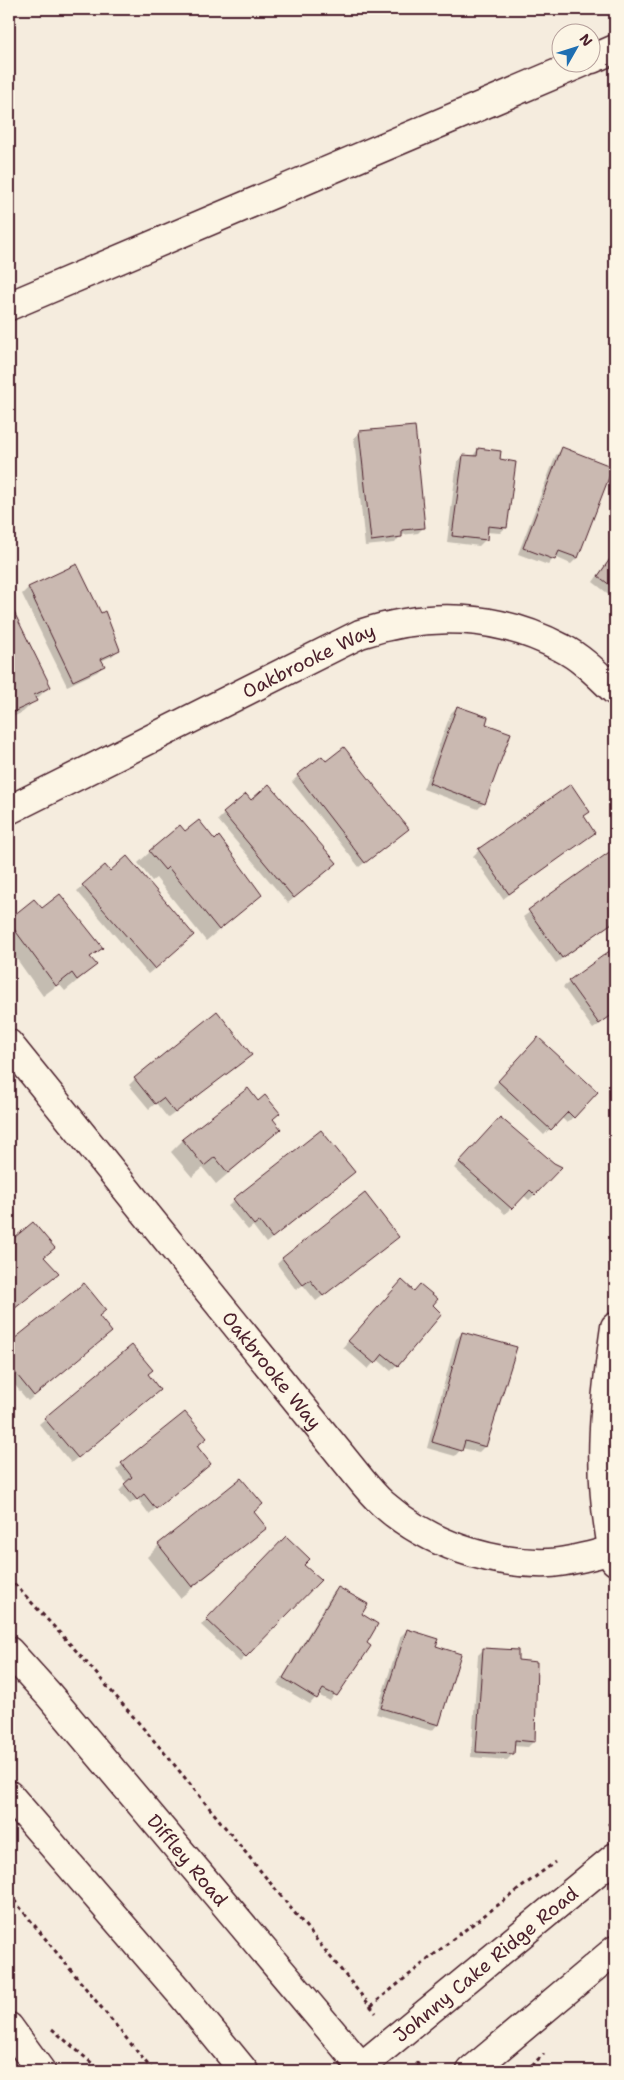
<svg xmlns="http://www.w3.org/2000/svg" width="624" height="2080" font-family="'Shantell Sans',sans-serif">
<rect width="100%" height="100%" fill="#f5ecde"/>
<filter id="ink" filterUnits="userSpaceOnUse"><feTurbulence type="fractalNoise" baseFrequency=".02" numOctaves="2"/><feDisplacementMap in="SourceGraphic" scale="10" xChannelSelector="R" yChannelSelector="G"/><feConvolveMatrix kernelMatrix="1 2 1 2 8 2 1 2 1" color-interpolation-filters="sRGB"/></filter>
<g filter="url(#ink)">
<g fill="#0003">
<path d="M360,432L424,527L418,533L401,535L395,543L365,546L354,438Z"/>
<path d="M478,449L499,460L506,527L500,533L486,532L485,540L479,546L447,542L457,462L463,456L472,457Z"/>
<path d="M562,449L577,558L571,564L555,557L548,565L518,554L556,455Z"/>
<path d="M615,551V599L593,582Z"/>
<path d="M76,565L118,650L112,656L101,661L103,666L97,672L67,686L22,594L28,588Z"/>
<path d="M9,605L49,687L23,712L9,719Z"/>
<path d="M457,707L484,725V803L478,809L423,789L451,713Z"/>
<path d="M298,776L401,834L359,867L292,782Z"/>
<path d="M251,802L329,869L288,903L218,820L224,814Z"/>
<path d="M589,812L583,817L594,833L503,899L473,856L479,850Z"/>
<path d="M615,850V921L556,963L523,917Z"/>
<path d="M150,852L260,895L206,941L156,878L152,881L138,863Z"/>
<path d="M109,873L187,941L148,974L77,891L83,886Z"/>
<path d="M34,901L41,910L101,948L90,958L95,964L83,976L65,991L59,984L43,996L9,948V921Z"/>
<path d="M615,949V1013L593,1029L563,987Z"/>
<path d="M532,1045L573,1117L567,1123L561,1117L544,1135L493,1087Z"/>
<path d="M245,1060L168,1118L156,1103L149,1109L129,1085L135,1079Z"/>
<path d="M271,1119L280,1129L216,1184L203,1168L192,1177L171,1152L183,1140Z"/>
<path d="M495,1124L553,1164L535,1194L529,1200L523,1195L505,1214L454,1168Z"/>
<path d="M321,1131L347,1178L266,1243L253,1226L248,1230L228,1206Z"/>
<path d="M33,1224L51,1278L9,1313V1244Z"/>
<path d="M391,1243L316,1301L303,1285L296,1290L277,1264L283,1258Z"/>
<path d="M84,1284L98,1317L104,1337L28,1401L9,1378V1345Z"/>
<path d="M396,1287L431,1306L441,1314L391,1371L377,1359L368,1369L343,1347Z"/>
<path d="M462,1333L485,1446L479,1452L462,1448L455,1456L427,1448L456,1339Z"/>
<path d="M146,1375L153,1396L71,1463L39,1424L45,1419Z"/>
<path d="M185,1413L204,1470L149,1514L138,1499L130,1504L119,1491L127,1483L116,1470Z"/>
<path d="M241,1480L253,1512L265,1527L253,1539L180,1598L147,1557L159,1545Z"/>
<path d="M286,1538L302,1565L319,1581L240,1662L201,1625Z"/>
<path d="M338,1588L360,1615L365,1643L370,1646L330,1701L318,1695L310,1704L278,1685L332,1594Z"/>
<path d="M407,1630L435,1647L459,1655L437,1725L432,1731L376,1714L401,1636Z"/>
<path d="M484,1649L516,1661L534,1741L528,1747L513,1746V1754L507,1760L471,1757L478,1655Z"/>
</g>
<g fill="#cab9b1" stroke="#4a1f2b">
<path d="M415,426L425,528L402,530V537L371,541L359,431Z"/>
<path d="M562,447L613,467L578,558L559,551L555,560L523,548Z"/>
<path d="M478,448L501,451L500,459L516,462L507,528L488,526L487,540L452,536L463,455L477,456Z"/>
<path d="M615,552V589L598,576Z"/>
<path d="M77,564L101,613L105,611L120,650L101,659L105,666L73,681L28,587Z"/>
<path d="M9,602L51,687L34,695L37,701L9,714Z"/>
<path d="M457,706L488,717L486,724L511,733L485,804L429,783Z"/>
<path d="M344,747L409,829L365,863L297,775L322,756L326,761Z"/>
<path d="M269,784L337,863L294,898L223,813L246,794L251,800Z"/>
<path d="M571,784L590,812L584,816L595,833L509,894L478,849Z"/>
<path d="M199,820L215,840L219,836L262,895L219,930L168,867L165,870L149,851L180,825L185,831Z"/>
<path d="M615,848V921L562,958L528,910Z"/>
<path d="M127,856L194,935L155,969L82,885L105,865L110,871Z"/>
<path d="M60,894L103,948L90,957L97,965L77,980L72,973L56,986L14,929L9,919L34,899L42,908Z"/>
<path d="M615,947V1013L599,1024L568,981Z"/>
<path d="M217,1011L252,1055L175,1113L163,1098L155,1104L134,1078Z"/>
<path d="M538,1037L598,1092L574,1118L568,1112L551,1130L498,1081Z"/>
<path d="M248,1088L258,1101L265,1095L280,1113L273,1119L281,1129L228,1173L215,1157L204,1166L182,1139Z"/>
<path d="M500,1117L554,1163L562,1167L535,1195L530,1190L512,1209L459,1162Z"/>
<path d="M321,1130L355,1172L272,1238L259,1221L254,1225L233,1199Z"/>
<path d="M365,1193L399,1237L323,1296L310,1280L303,1285L282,1258Z"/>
<path d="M33,1222L55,1248L44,1257L59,1273L9,1313V1242Z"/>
<path d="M402,1280L414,1291L420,1284L438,1299L433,1305L442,1314L398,1366L383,1354L375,1364L348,1341Z"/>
<path d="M84,1283L106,1310L99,1316L112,1332L34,1396L9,1365V1343Z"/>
<path d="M462,1332L517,1347L486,1447L465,1441L462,1451L432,1442Z"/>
<path d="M132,1345L153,1370L148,1374L160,1390L78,1458L44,1418Z"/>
<path d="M185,1412L207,1438L197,1446L211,1464L156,1509L144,1494L137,1500L124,1484L132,1477L121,1463Z"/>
<path d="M241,1478L263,1504L254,1512L267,1528L192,1587L158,1544Z"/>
<path d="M286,1536L310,1559L304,1565L321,1580L246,1657L206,1619Z"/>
<path d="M338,1587L368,1604L362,1614L378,1624L367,1643L371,1646L337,1696L323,1689L317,1699L283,1678Z"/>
<path d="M407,1629L439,1639L436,1646L461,1654L439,1725L381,1708Z"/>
<path d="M483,1648L518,1650V1660L537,1662L535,1742L515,1740L514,1754L476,1752Z"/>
</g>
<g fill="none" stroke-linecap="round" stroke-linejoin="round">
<g stroke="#4a1f2b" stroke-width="31">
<g id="minor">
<path id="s1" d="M9,810L360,634C428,611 498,614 562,648C582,658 599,676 615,691"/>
<path id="s2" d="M9,1044L357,1475C365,1485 373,1495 383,1504C427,1543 490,1565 549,1563C570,1562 592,1555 613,1550"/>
<path d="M615,1327C603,1410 596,1478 615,1561"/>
<path d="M9,2027L41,2071"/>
<path id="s3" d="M356,2071L615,1857"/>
<path d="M471,2071L615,1950"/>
</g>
</g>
<g stroke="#4a1f2b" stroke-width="31">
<g id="major">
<path id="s4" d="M9,1651L49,1695L365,2071"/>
<path d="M9,1795L181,1994L244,2071"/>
</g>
</g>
<g stroke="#4a1f2b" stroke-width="31">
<g id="highway">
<path d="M592,59L615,49"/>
<path d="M9,306L584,62"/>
</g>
</g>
<g stroke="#4a1f2b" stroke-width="3" stroke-dasharray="4 4" stroke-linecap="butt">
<path d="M9,1578L81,1656L168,1757L376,2013"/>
<path d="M608,1825L615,1820"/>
<path d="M9,1894L153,2071"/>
<path d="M371,2006L453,1939L555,1862"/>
<path d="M52,2029L101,2071"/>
<path d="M416,2062L425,2071"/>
<path d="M525,2071L544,2054"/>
</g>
<use href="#minor" stroke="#fcf5e5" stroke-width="28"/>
<use href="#major" stroke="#fcf5e5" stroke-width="28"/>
<use href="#highway" stroke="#fcf5e5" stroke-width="28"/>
</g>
</g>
<g text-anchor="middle" stroke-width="4" stroke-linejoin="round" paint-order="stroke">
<g font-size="19" fill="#4a1f2b" stroke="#fcf5e5">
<text dy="7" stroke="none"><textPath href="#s1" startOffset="335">Oakbrooke Way</textPath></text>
<text dy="7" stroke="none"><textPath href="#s2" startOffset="419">Oakbrooke Way</textPath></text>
<text dy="7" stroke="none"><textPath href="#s4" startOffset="275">Diffley Road</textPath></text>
<text dy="7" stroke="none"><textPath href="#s3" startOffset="168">Johnny Cake Ridge Road</textPath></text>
</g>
</g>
<rect width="624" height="2080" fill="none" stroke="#fcf5e5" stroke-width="30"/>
<rect x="15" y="15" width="594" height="2050" fill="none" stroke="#4a1f2b" stroke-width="2" filter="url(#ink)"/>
<g transform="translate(576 48) rotate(51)"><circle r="24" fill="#fcf5e5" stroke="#b59f9b"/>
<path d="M0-4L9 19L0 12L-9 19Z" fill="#1f6fb2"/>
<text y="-8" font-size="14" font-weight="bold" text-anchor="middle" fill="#4a1f2b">N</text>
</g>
</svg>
